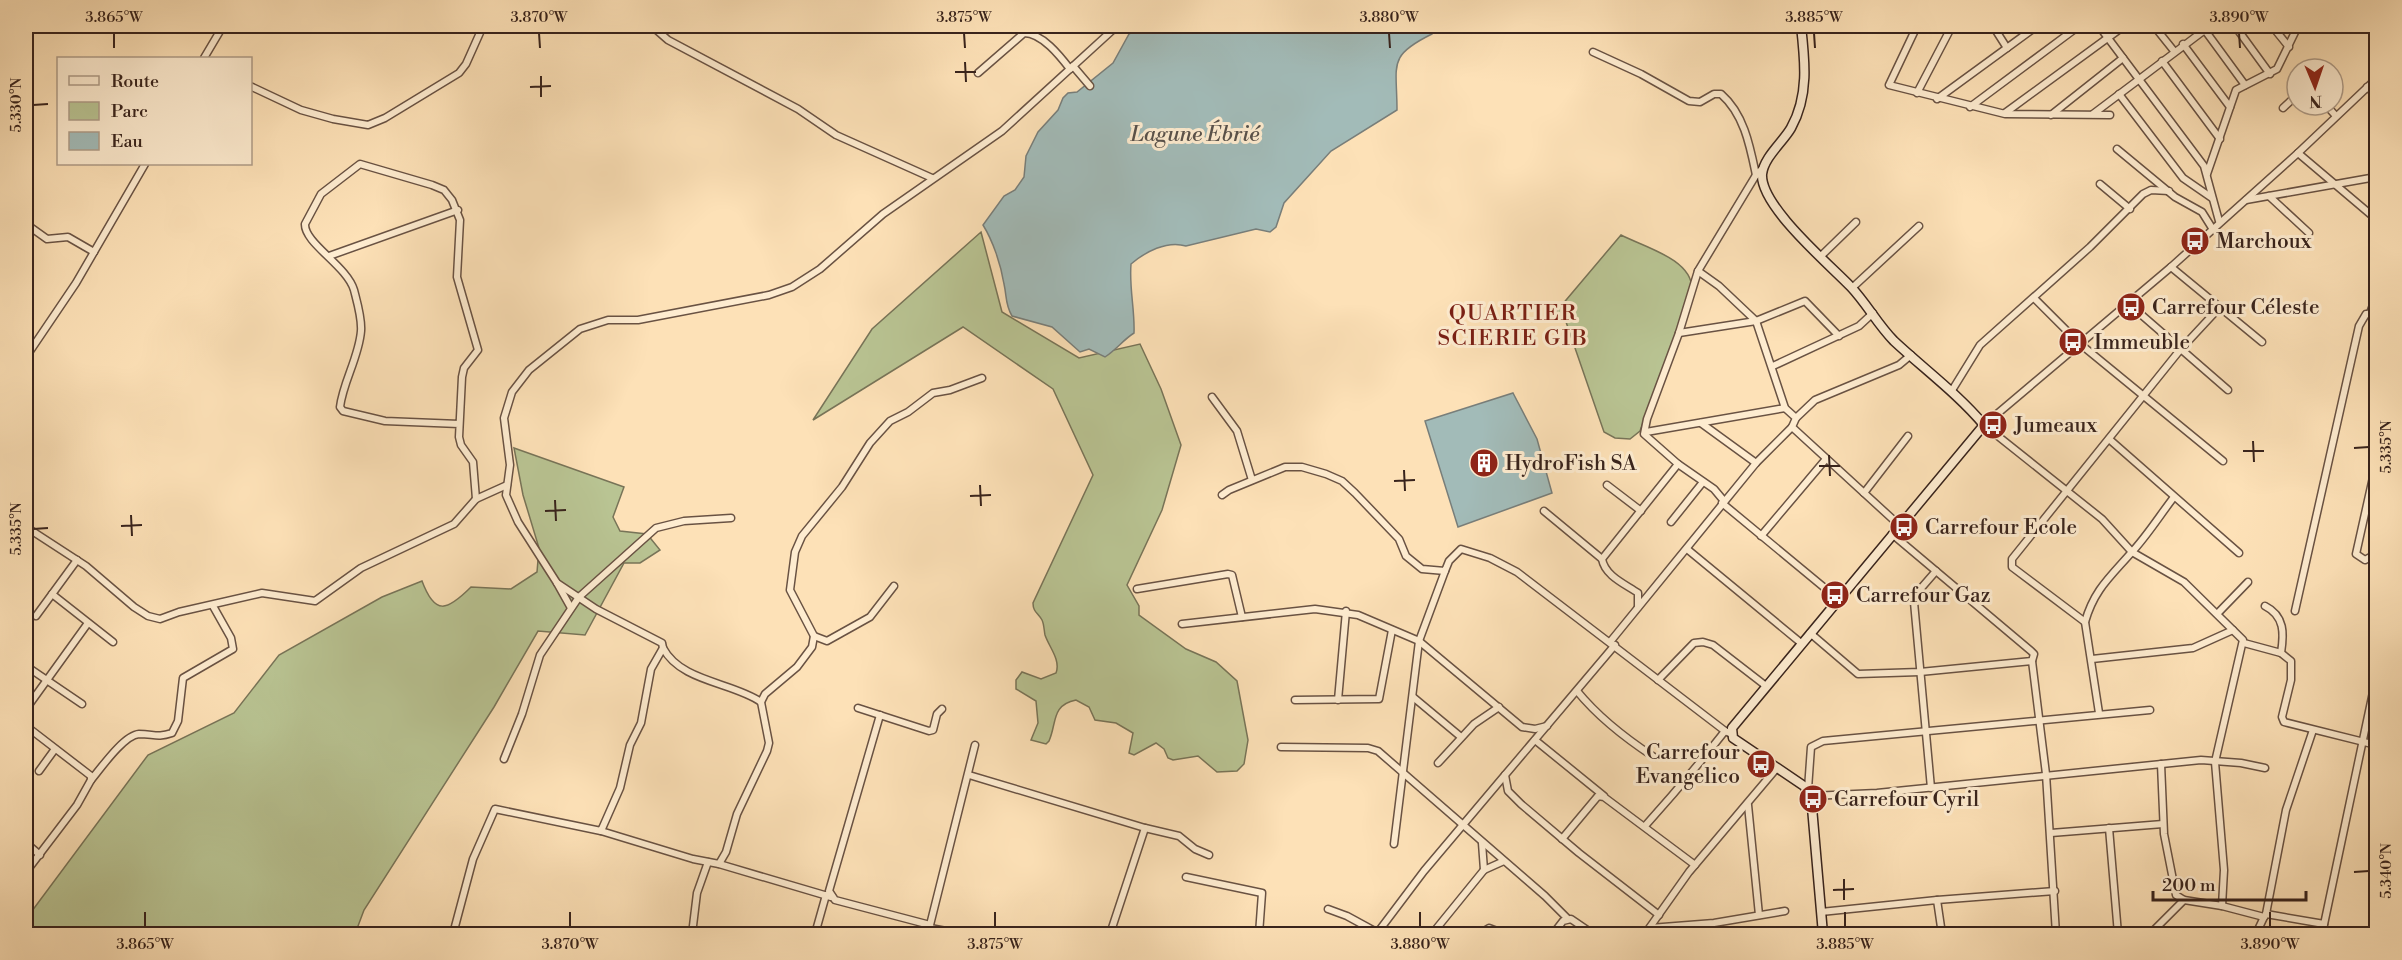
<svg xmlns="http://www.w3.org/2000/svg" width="2402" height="960" font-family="'Libre Bodoni',serif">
<rect width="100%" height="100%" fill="#fde1b7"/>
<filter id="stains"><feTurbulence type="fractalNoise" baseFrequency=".00333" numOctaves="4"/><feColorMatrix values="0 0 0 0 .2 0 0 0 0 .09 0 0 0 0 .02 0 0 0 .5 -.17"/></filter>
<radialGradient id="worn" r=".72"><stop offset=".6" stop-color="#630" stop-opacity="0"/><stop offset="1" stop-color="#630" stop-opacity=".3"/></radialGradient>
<g fill="#b9c493" stroke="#787458" stroke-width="1.5">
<path d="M981,232L1002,312L1079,358L1140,344L1161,389L1181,445L1162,510L1127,585L1139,606V615L1186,649L1216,662L1237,681L1248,740L1244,764L1237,771L1217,772L1198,756L1173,760L1168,758L1164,749L1156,743L1134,755L1129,753L1133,733L1116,723L1095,720L1089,707L1076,700C1051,705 1057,723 1049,741L1046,744L1031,740L1038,723L1036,701L1016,689V680L1022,672L1041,679L1056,673C1061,660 1049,647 1045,635C1044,630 1044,624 1042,620C1038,613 1033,612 1033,603L1093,475L1053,389L963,327L813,420L872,329Z"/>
<path d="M1621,235C1644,247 1692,259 1692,289L1640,431L1630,439L1615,438L1604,432L1565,319L1556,312Z"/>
<path d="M514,448L624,487L613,517L620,531L647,534L660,550L640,563H624L585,635L538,631L494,707L364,910L355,934H26V919L148,755L234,713L279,655L382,597L422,581C435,616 447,611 471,587L511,589L537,572L539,548L523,495Z"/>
</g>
<g fill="#a2bbb8" stroke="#787e7a" stroke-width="1.5">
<path d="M1142,26H1432V34C1387,56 1397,64 1397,110L1331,151L1284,203L1276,227L1270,232L1256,229L1186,246C1167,240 1145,252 1131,264C1129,288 1135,310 1134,333C1123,340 1117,349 1105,357L1089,349L1080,352L1052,327L1012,316C1005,304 1007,297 1004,284C1001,265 993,241 983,225L1004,196L1015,190L1024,177L1026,156L1038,132L1058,110L1063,98L1068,93L1077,92L1113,63L1129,34Z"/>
<path d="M1513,393L1537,439L1552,493L1458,527L1425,421Z"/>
</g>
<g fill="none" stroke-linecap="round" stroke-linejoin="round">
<g stroke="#695243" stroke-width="9">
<g id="street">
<path d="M652,26L668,40L798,109L836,135L932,178"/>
<path d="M1917,26L1889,85L2005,114L2110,115"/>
<path d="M1993,26L2007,48"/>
<path d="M2099,26L2204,166L2219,221"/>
<path d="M2154,26L2174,51"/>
<path d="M2235,26L2270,74"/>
<path d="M2272,26L2289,47"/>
<path d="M2204,29L2245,85"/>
<path d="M2183,44L2230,107"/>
<path d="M1593,52L1641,74L1689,101L1700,102L1714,94H1721C1744,114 1750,146 1756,175"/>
<path d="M204,58L223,26"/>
<path d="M2162,61L2220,139"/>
<path d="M1073,66L1090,86"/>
<path d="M978,73L1024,33C1042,33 1060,56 1070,69"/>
<path d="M250,86L301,110L333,119L368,125L385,118L459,73L466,64L483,26"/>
<path d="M2367,87L2376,95"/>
<path d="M1917,93L1952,26"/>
<path d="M2119,94L2183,178L2212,198"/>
<path d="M1937,99L2037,26"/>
<path d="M2326,105L2336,116"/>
<path d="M1970,107L2079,26"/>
<path d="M2283,108L2297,95"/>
<path d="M2005,113L2124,26"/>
<path d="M2093,114L2210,26"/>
<path d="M2051,115L2123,58"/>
<path d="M2117,149L2175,197L2202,212L2212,228"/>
<path d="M2298,153L2376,219"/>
<path d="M2207,174L2236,90L2277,69L2298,26"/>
<path d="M2100,184L2130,209"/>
<path d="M2269,196L2309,233"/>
<path d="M2246,200L2376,177"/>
<path d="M26,224L47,239L68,237L94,252"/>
<path d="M329,256L458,210"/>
<path d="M1820,257L1856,222"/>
<path d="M2171,267L2262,342"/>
<path d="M1698,271L1719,286L1756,321L1785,408L1796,418L1792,427L1899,525"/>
<path d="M1852,288L1919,226"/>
<path d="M2034,298L2079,343L2223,461"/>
<path d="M2129,304L2228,390"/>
<path d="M2370,313L2376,297"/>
<path d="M1679,333L1756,321L1805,301L1839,336"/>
<path d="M26,357L76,283L145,164"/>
<path d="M1773,366L1859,326L1873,313"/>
<path d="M1951,392L1980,345L2090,247L2143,194L2151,190L2169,191"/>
<path d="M1212,397L1237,431L1252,480"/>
<path d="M1796,418L1815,400L1899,365L1911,355"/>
<path d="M1701,423L1756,463"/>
<path d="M459,424L385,421L343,411L340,407C343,382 359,357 361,331C362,318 357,302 354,290C347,266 304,243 305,224L321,194L360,164L432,185L444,190L452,200L460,220L457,277L478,350L464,368L462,377L459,437L461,445L473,462L476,499"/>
<path d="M1646,432L1785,408"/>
<path d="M2109,439L2239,553"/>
<path d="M2376,464L2356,554L2365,560L2376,554"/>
<path d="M1607,485L1641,511"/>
<path d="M1864,493L1908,436"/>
<path d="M1222,495L1229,490L1285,467H1302L1326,474L1342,481L1355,493L1399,539L1406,556L1422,569L1445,571L1449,561L1461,549L1490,558L1517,572L1725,731L1732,734"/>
<path d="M1724,501L1714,489L1678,464L1644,434L1647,419L1679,333L1698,271L1756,175L1762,169"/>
<path d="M1722,503L1838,599"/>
<path d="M1544,511L1602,559"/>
<path d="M1671,522L1703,482"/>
<path d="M26,527L86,566L134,607L148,616L160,619L179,612L262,593L315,601L361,568L454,524L476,499L507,485"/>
<path d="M1761,536L1826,459"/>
<path d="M1687,549L1801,643"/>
<path d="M557,583L571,608"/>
<path d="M1137,589L1228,574L1232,575L1242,617"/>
<path d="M52,594L113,642"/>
<path d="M2265,606C2285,616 2284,634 2281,653"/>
<path d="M1638,607V593C1625,584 1605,576 1602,559L1678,464"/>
<path d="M2295,611L2359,326L2366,314L2376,315"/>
<path d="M2218,613L2248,582"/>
<path d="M36,616L77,560"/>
<path d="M2085,622L2012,567V559L2180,350L2219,308"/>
<path d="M1182,624L1315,609L1358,615L1419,641L1522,727L1535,729L1547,726"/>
<path d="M1810,633L1858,674L1920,672L2032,661L2034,654L2031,651L1892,534"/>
<path d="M814,636L827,641L870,617L894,586"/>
<path d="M1610,642L1756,463L1792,427"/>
<path d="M2244,643L2281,653L2291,661V680L2282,717L2284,722L2376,745"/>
<path d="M1615,645L1505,775L1508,791L1521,804L1579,853L1659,915"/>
<path d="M663,648C681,682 732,682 761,702"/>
<path d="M2092,659L2193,648L2233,630"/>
<path d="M2032,661L2046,774L2056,934"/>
<path d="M26,666L82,704"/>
<path d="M1658,680L1694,643L1703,642L1713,645L1766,686"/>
<path d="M1577,691C1599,718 1625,738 1654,757"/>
<path d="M1413,697L1461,737"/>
<path d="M1295,700L1379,699L1392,630"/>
<path d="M1338,700L1346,611"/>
<path d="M858,708L929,731L933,730L937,714L942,709"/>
<path d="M26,709L88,623"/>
<path d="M2099,713L2085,622C2094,590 2110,577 2131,553C2147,536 2160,515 2174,497"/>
<path d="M880,715L829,891L835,900L930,925"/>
<path d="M26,726L91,776V780L77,805L26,872"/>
<path d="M1535,740L1604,796"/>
<path d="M1281,747L1368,748L1378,751L1545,896L1568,919"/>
<path d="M504,759L522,714L540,655L579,597L656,528L684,521L731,518"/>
<path d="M1438,763L1474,724L1499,707"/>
<path d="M2161,764L2164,834L2176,895L2184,900L2222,906L2264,917L2266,914L2324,924"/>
<path d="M39,771L55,749"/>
<path d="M969,775L1145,828L1110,934"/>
<path d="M91,780C101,768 124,735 139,734C154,734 157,738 172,733L178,721L183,678L233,649L231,638L213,606"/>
<path d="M1931,788L1914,602L1916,594L1936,571"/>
<path d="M1808,789L1811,747L1823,741L2150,710"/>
<path d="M1811,796L1877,793L2201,760L2241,763L2265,768"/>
<path d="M1748,805L1759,915"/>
<path d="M1645,826C1673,795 1699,764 1725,731"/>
<path d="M1145,828L1179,836L1195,849L1209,855"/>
<path d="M2109,828L2118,934"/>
<path d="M601,831L693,859L719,864L726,852L737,814L767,751L769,743L761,702L765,694L797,667L812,647L814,636L790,590L795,552L802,536L842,487L870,443L890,421L908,412L933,393L950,390L982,378"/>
<path d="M2051,833L2163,824"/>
<path d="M1562,839L1598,796L1604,797L1695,865"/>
<path d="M26,843L40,855"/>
<path d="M1482,843L1484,870"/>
<path d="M1394,844L1419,641L1445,571"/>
<path d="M719,864L831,897"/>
<path d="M1186,877L1262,893L1259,934"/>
<path d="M1937,900L2055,891"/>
<path d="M2222,906L2224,870L2215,762L2243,640L2184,582L2132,552L2102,519L1984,425L2171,267L2298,153L2376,79"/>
<path d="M1328,909L1347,916L1380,934"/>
<path d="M1821,912L1937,900L1942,934"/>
<path d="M2266,914L2286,810L2313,730"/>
<path d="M930,928L962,934"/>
<path d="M1650,928L1714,923L1785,911"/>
<path d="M1378,932L1424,871L1505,775"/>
<path d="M453,934L473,859L495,809L601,831L620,788L630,745L641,723L651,669L663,648L662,643L596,609L557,583L518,522L506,495L510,465L504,418L512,392L529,370L580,329L608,320H638L769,295L792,287L820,269L883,214L1002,131L1117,26"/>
<path d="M692,934L697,893L708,862"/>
<path d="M815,934L826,895"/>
<path d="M930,934V925L975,745"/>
<path d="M1432,934L1484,870L1504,861"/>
<path d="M1479,934L1489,928L1505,934"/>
<path d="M1553,934L1563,921L1571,919L1593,934"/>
<path d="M1645,934L1689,872L1776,769"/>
<path d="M2150,934L2184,900"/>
<path d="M2256,934L2264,917"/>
<path d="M2322,934L2376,678"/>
</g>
</g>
<g stroke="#38231c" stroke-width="11">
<path id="secondary" d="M1801,26C1805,61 1809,96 1791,128C1783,142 1764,157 1762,174C1760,206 1829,264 1851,287C1867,304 1878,325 1894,341C1924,369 1958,394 1984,425L1732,728L1733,738L1804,786L1811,796L1823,934"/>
</g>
<use href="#street" stroke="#feecd0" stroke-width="6"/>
<use href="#secondary" stroke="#feecd0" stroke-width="8"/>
</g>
<path fill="none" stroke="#38231c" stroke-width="2" d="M114,33V48M539,33L540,48M964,33L965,48M1389,33L1390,48M1814,33L1815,48M2239,33L2240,48M965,62L966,82M955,72H976M541,76V97M530,87L551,86M33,105L48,104M2253,441L2254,462M2354,448L2369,447M2243,451H2264M1829,455L1830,476M1819,466H1840M1404,470L1405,491M1394,481L1415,480M980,485L981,506M970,496L991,495M555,500L556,521M545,511L566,510M131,515L132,536M121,526L142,525M33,529L48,528M2354,872L2369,871M1844,879V900M1833,890L1854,889M145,912V927M570,912V927M995,912V927M1420,912V927M1845,912V927M2270,912V927"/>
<defs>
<g id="bus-disc" transform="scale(1.5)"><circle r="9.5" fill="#8f2418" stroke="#feecd0"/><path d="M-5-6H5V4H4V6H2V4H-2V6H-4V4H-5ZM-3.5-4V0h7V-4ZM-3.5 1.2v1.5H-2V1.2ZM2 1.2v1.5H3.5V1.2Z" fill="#fff"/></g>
<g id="building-disc" transform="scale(1.5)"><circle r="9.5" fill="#8f2418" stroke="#feecd0"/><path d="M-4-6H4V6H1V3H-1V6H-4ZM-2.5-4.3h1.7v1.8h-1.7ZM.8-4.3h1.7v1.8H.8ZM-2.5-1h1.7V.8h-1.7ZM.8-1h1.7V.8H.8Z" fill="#fff"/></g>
</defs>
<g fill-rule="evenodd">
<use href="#bus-disc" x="2195" y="241"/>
<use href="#bus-disc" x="2131" y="307"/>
<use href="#bus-disc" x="2073" y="342"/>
<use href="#bus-disc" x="1993" y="425"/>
<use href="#building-disc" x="1484" y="463"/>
<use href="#bus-disc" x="1904" y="527"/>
<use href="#bus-disc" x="1835" y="595"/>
<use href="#bus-disc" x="1761" y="764"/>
<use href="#bus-disc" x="1813" y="799"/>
</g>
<g text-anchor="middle" stroke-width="6" stroke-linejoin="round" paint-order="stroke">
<g font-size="21" fill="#38231c" stroke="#feecd0" text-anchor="start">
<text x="2216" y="248">Marchoux</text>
<text x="2152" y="314">Carrefour Céleste</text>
<text x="2094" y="349">Immeuble</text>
<text x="2014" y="432">Jumeaux</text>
<text x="1505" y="470">HydroFish SA</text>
<text x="1925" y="534">Carrefour Ecole</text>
<text x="1856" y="602">Carrefour Gaz</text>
<text x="1740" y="759" text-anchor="end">Carrefour<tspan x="1740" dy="24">Evangelico</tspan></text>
<text x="1834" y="806">Carrefour Cyril</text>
</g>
<g font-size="22" font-style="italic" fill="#58514b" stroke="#feecd0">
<text x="1195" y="141">Lagune Ébrié</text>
</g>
<g font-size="22" letter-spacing="1.5" fill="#7a1f14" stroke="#feecd0">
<text x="1513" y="320">QUARTIER<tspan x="1513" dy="25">SCIERIE GIB</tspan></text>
</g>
</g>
<rect width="2402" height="960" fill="none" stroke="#fde1b7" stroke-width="66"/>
<rect x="57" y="57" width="195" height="108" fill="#feecd0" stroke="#af9c88" stroke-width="1.5"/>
<rect x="69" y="76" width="30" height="9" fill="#feecd0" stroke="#af9c88" stroke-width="1.5"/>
<text x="111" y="87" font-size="18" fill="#38231c">Route</text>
<rect x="69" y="102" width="30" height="18" fill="#b9c493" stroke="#af9c88" stroke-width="1.5"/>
<text x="111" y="117" font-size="18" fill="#38231c">Parc</text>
<rect x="69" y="132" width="30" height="18" fill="#a2bbb8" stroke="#af9c88" stroke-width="1.5"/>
<text x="111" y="147" font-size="18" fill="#38231c">Eau</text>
<g transform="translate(2315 87) rotate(178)"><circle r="28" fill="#feecd0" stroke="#af9c88" stroke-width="1.5"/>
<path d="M0-4.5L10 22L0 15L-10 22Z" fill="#8f2418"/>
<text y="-9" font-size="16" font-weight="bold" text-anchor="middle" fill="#38231c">N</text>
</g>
<path d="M2153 891v9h153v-9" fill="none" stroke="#38231c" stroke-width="3"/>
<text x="2162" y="891" font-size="18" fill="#38231c" stroke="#feecd0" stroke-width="4.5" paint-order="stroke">200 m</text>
<rect x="33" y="33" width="2336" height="894" fill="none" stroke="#38231c" stroke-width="2"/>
<g font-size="15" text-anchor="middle" fill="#38231c">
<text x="114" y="22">3.865°W</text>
<text x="539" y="22">3.870°W</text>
<text x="964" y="22">3.875°W</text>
<text x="1389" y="22">3.880°W</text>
<text x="1814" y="22">3.885°W</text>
<text x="2239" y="22">3.890°W</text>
<text transform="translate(16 105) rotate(-90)" y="5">5.330°N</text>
<text transform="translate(2386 447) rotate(-90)" y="5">5.335°N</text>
<text transform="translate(16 529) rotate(-90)" y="5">5.335°N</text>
<text transform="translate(2386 871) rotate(-90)" y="5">5.340°N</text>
<text x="145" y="949">3.865°W</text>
<text x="570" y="949">3.870°W</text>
<text x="995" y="949">3.875°W</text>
<text x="1420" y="949">3.880°W</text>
<text x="1845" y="949">3.885°W</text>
<text x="2270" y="949">3.890°W</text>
</g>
<rect width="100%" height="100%" filter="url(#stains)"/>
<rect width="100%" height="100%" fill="url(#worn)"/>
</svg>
